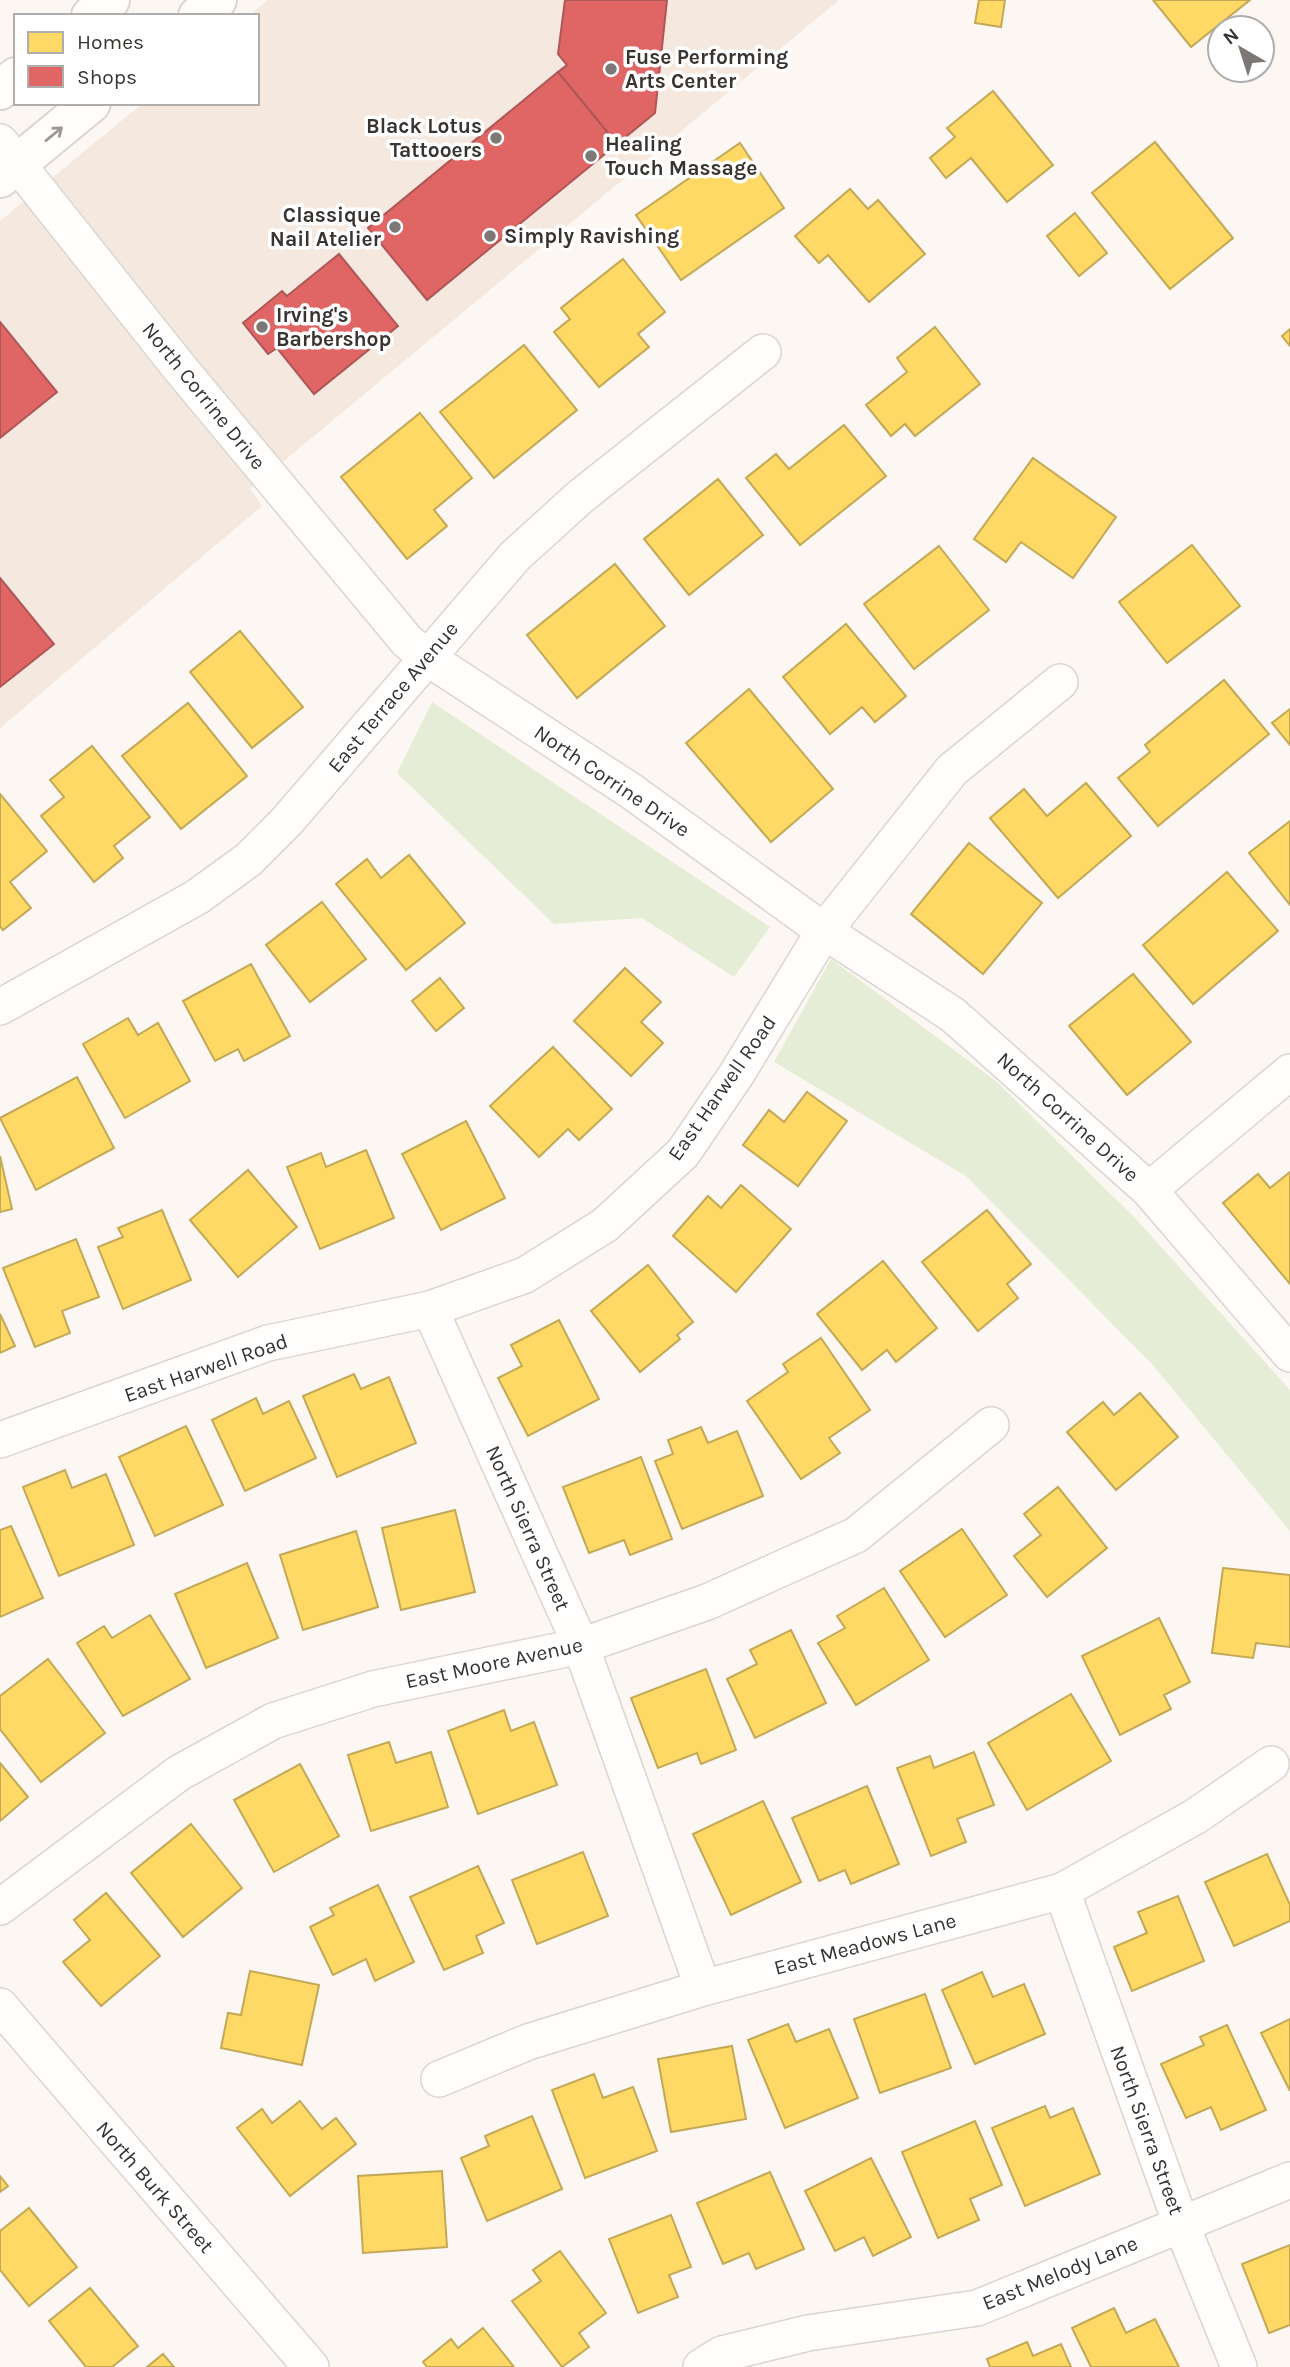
<svg xmlns="http://www.w3.org/2000/svg" width="1290" height="2367" font-family="Karla,sans-serif">
<rect width="100%" height="100%" fill="#fcf7f2"/>
<path fill="#f4e8df" d="M268,0H839L250,489L262,506L0,728V221L143,103H257V16H249Z"/>
<g fill="#e6edd7">
<path d="M432,702L770,927L734,977L642,918L554,924L397,773Z"/>
<path d="M831,959L996,1081L1136,1219L1290,1390V1531L1151,1363L966,1176L774,1062Z"/>
</g>
<g fill="#ffd966" stroke="#c3a856" stroke-width="2">
<path d="M979,0H1005L1001,27L975,23Z"/>
<path d="M1153,0H1250L1191,47Z"/>
<path d="M993,91L1053,165L1007,202L971,158L946,178L930,158L955,137L947,128Z"/>
<path d="M1155,142L1233,238L1170,289L1092,193Z"/>
<path d="M740,143L784,208L681,280L636,215Z"/>
<path d="M850,189L868,209L878,200L925,254L869,302L828,255L819,263L795,236Z"/>
<path d="M1075,213L1107,253L1079,276L1047,236Z"/>
<path d="M623,259L665,312L638,334L649,347L599,387L554,332L570,319L561,308Z"/>
<path d="M935,327L980,384L915,436L905,424L891,436L866,405L907,372L897,358Z"/>
<path d="M1290,329V346L1282,336Z"/>
<path d="M524,345L577,410L494,478L440,412Z"/>
<path d="M420,413L472,478L434,510L447,526L407,559L341,477Z"/>
<path d="M844,425L886,476L800,545L746,478L776,454L789,469Z"/>
<path d="M1033,458L1116,517L1073,578L1021,542L1006,562L974,539Z"/>
<path d="M718,479L763,535L689,595L644,539Z"/>
<path d="M1192,545L1240,606L1167,663L1119,602Z"/>
<path d="M939,546L989,610L914,669L864,604Z"/>
<path d="M615,564L665,626L577,698L527,635Z"/>
<path d="M846,624L906,696L875,722L862,707L830,734L783,677Z"/>
<path d="M240,631L303,707L252,748L190,672Z"/>
<path d="M1224,680L1269,734L1158,826L1118,778L1150,752L1145,745Z"/>
<path d="M749,689L833,789L771,842L686,743Z"/>
<path d="M188,703L247,776L181,829L122,756Z"/>
<path d="M1290,709V745L1272,723Z"/>
<path d="M92,746L150,817L114,846L123,858L94,882L41,816L64,797L50,780Z"/>
<path d="M1086,783L1131,836L1058,898L990,818L1024,789L1047,816Z"/>
<path d="M0,794L47,851L10,882L31,908L3,930L0,926Z"/>
<path d="M1290,821V905L1249,853Z"/>
<path d="M969,843L1042,903L983,974L911,914Z"/>
<path d="M409,855L465,923L406,970L336,884L367,859L381,878Z"/>
<path d="M1227,872L1278,931L1193,1004L1143,945Z"/>
<path d="M322,902L366,959L310,1002L266,945Z"/>
<path d="M251,964L290,1036L244,1061L238,1049L215,1061L183,1001Z"/>
<path d="M625,968L661,1002L641,1022L663,1043L631,1076L574,1021Z"/>
<path d="M1133,974L1191,1042L1127,1095L1069,1026Z"/>
<path d="M440,978L464,1008L436,1031L412,1001Z"/>
<path d="M128,1018L138,1035L158,1023L190,1081L125,1118L83,1044Z"/>
<path d="M553,1047L612,1109L579,1140L568,1129L539,1157L490,1106Z"/>
<path d="M77,1077L114,1148L36,1190L0,1118Z"/>
<path d="M807,1092L847,1121L798,1186L743,1145L769,1110L784,1122Z"/>
<path d="M466,1121L505,1198L441,1230L402,1154Z"/>
<path d="M366,1150L394,1218L320,1249L287,1167L321,1153L326,1167Z"/>
<path d="M0,1156L12,1209L0,1212Z"/>
<path d="M248,1170L297,1227L238,1277L190,1220Z"/>
<path d="M1290,1172V1284L1223,1203L1258,1174L1270,1188Z"/>
<path d="M741,1185L791,1229L736,1292L673,1236L708,1196L721,1208Z"/>
<path d="M162,1210L191,1280L123,1309L98,1247L123,1237L118,1228Z"/>
<path d="M987,1210L1031,1264L1007,1284L1018,1298L978,1331L922,1262Z"/>
<path d="M76,1239L99,1297L62,1311L70,1333L35,1347L3,1268Z"/>
<path d="M883,1261L937,1328L896,1362L887,1350L862,1370L817,1314Z"/>
<path d="M648,1265L693,1322L677,1335L680,1339L640,1372L591,1311Z"/>
<path d="M0,1314L15,1346L0,1353Z"/>
<path d="M559,1320L599,1399L528,1436L498,1378L522,1366L511,1345Z"/>
<path d="M821,1338L870,1410L829,1438L840,1453L801,1479L747,1401L788,1372L783,1364Z"/>
<path d="M354,1374L361,1389L389,1377L416,1443L337,1477L303,1396Z"/>
<path d="M1140,1393L1178,1437L1116,1490L1067,1432L1103,1402L1114,1415Z"/>
<path d="M256,1398L263,1414L289,1401L316,1458L245,1491L212,1420Z"/>
<path d="M186,1426L223,1505L155,1536L119,1457Z"/>
<path d="M701,1427L708,1443L737,1431L763,1496L682,1529L655,1461L673,1454L668,1440Z"/>
<path d="M641,1457L672,1539L630,1555L624,1540L589,1553L563,1487Z"/>
<path d="M65,1470L72,1488L106,1474L134,1545L59,1576L23,1487Z"/>
<path d="M1058,1487L1107,1548L1047,1597L1014,1556L1041,1535L1024,1514Z"/>
<path d="M455,1510L475,1592L401,1610L382,1528Z"/>
<path d="M11,1526L43,1598L0,1617V1530Z"/>
<path d="M962,1529L1007,1595L945,1637L900,1571Z"/>
<path d="M356,1531L378,1607L303,1630L280,1555Z"/>
<path d="M247,1563L278,1638L206,1668L175,1594Z"/>
<path d="M1223,1568L1290,1575V1647L1256,1643L1253,1658L1212,1653Z"/>
<path d="M884,1588L929,1660L856,1705L818,1643L845,1628L837,1616Z"/>
<path d="M150,1615L190,1679L123,1716L77,1643L104,1626L112,1638Z"/>
<path d="M1159,1618L1190,1682L1164,1695L1171,1709L1120,1735L1082,1656Z"/>
<path d="M791,1630L826,1703L755,1738L727,1679L757,1664L750,1650Z"/>
<path d="M48,1659L105,1733L41,1782L0,1729V1696Z"/>
<path d="M706,1669L736,1750L701,1764L697,1753L658,1768L631,1698Z"/>
<path d="M1071,1694L1111,1761L1027,1810L988,1743Z"/>
<path d="M504,1710L511,1731L534,1722L557,1785L478,1814L448,1731Z"/>
<path d="M389,1742L396,1763L431,1752L448,1807L371,1831L348,1755Z"/>
<path d="M974,1752L994,1805L957,1819L966,1842L931,1856L897,1768L930,1756L934,1768Z"/>
<path d="M0,1763L28,1797L0,1821Z"/>
<path d="M300,1764L339,1836L274,1872L234,1800Z"/>
<path d="M867,1786L899,1864L851,1884L845,1870L819,1881L792,1818Z"/>
<path d="M763,1801L801,1882L731,1915L693,1834Z"/>
<path d="M191,1824L242,1888L183,1937L131,1873Z"/>
<path d="M583,1852L608,1916L537,1944L512,1880Z"/>
<path d="M1267,1854L1290,1905V1921L1234,1946L1205,1882Z"/>
<path d="M478,1866L504,1923L476,1936L483,1953L444,1970L410,1897Z"/>
<path d="M378,1885L414,1962L375,1981L366,1959L333,1975L310,1927L334,1915L330,1908Z"/>
<path d="M106,1893L160,1956L101,2006L63,1962L90,1940L74,1920Z"/>
<path d="M1178,1896L1204,1961L1132,1991L1114,1947L1147,1933L1138,1912Z"/>
<path d="M250,1971L319,1985L302,2065L221,2048L228,2013L241,2015Z"/>
<path d="M982,1972L993,1997L1024,1984L1045,2034L975,2064L942,1990Z"/>
<path d="M925,1994L951,2068L880,2093L854,2019Z"/>
<path d="M1290,2019V2091L1261,2033Z"/>
<path d="M788,2024L796,2042L829,2029L858,2098L785,2128L748,2040Z"/>
<path d="M1227,2025L1266,2110L1221,2130L1211,2107L1186,2118L1161,2064L1204,2045L1200,2037Z"/>
<path d="M732,2046L746,2119L671,2132L658,2059Z"/>
<path d="M594,2074L603,2098L633,2087L657,2151L585,2178L552,2090Z"/>
<path d="M300,2101L322,2129L336,2118L356,2144L290,2196L237,2128L262,2109L272,2123Z"/>
<path d="M1045,2106L1050,2118L1073,2108L1100,2174L1025,2206L992,2128Z"/>
<path d="M532,2116L562,2189L487,2221L461,2158L489,2146L485,2136Z"/>
<path d="M975,2121L1002,2185L970,2199L979,2220L938,2238L902,2152Z"/>
<path d="M871,2158L911,2237L873,2256L864,2237L835,2251L805,2191Z"/>
<path d="M442,2171L447,2247L363,2253L358,2176Z"/>
<path d="M770,2172L804,2249L756,2269L749,2253L723,2264L697,2203Z"/>
<path d="M0,2176L8,2186L0,2192Z"/>
<path d="M29,2208L77,2267L29,2306L0,2270V2231Z"/>
<path d="M671,2215L691,2267L669,2275L678,2297L638,2313L609,2239Z"/>
<path d="M1290,2245V2325L1269,2333L1242,2264Z"/>
<path d="M560,2251L606,2313L579,2333L589,2347L562,2367L512,2301L541,2281L533,2270Z"/>
<path d="M90,2288L138,2346L112,2367H86L49,2321Z"/>
<path d="M1114,2308L1126,2333L1155,2319L1179,2367H1091L1072,2328Z"/>
<path d="M483,2328L514,2367H427L423,2362L451,2339L458,2348Z"/>
<path d="M1027,2342L1033,2356L1061,2344L1071,2367H990L987,2359Z"/>
<path d="M163,2354L174,2367H147Z"/>
</g>
<g fill="#e06666" stroke="#ae5756" stroke-width="2">
<path d="M565,0H667L655,113L617,144L558,72L567,65L558,54Z"/>
<path d="M558,72L617,144L427,300L368,228Z"/>
<path d="M339,254L398,326L314,394L277,348L268,354L243,323L282,291L287,296Z"/>
<path d="M0,322L57,392L0,438Z"/>
<path d="M0,578L54,644L0,687Z"/>
</g>
<g fill="none" stroke-linecap="round" stroke-linejoin="round">
<g stroke="#d9d5d1" stroke-width="38">
<g id="minor">
<path d="M0,142L179,367L407,641L426,657L631,791L824,931L953,1015L1149,1190L1290,1354"/>
<path d="M0,1007L197,897L248,860L287,821L515,556L580,497L763,352"/>
<path d="M1149,1190L1290,1072"/>
<path d="M430,1309L581,1646L703,1988"/>
<path d="M0,1440L268,1343L430,1309L525,1275L605,1225L683,1153L736,1075L824,931L952,770L1060,682"/>
<path d="M1062,1891L1181,2224L1239,2367"/>
<path d="M0,1907L179,1773L273,1721L373,1689L581,1646L707,1602L856,1535L991,1425"/>
<path d="M0,2006L311,2367"/>
<path d="M439,2079L528,2042L703,1988L1062,1891L1196,1816L1271,1764"/>
<path d="M701,2367L722,2354L808,2333L977,2308L1290,2180"/>
</g>
</g>
<g stroke="#d9d5d1" stroke-width="42">
<g id="major">
<path d="M91,16L110,0"/>
<path d="M198,16L217,0"/>
<path d="M0,90L16,77"/>
<path d="M0,178L91,103"/>
</g>
</g>
<use href="#minor" stroke="#fffefd" stroke-width="35"/>
<use href="#major" stroke="#fffefd" stroke-width="38"/>
</g>
<defs><path id="oneway-shaft" d="M-6 0H5M1.5-3L5.5 0L1.5 3" fill="none" stroke-width="1.6" stroke-linecap="round" stroke-linejoin="round" transform="scale(1.75)"/></defs>
<use stroke="#9c9997" href="#oneway-shaft" transform="translate(54 134) rotate(-39)"/>
<g fill="#7d7875" stroke="#fff" stroke-width="2.5">
<circle cx="611" cy="69" r="7"/>
<circle cx="496" cy="138" r="7"/>
<circle cx="591" cy="156" r="7"/>
<circle cx="395" cy="227" r="7"/>
<circle cx="490" cy="236" r="7"/>
<circle cx="262" cy="327" r="7"/>
</g>
<g text-anchor="middle" stroke-width="7" stroke-linejoin="round" paint-order="stroke">
<g font-size="21" font-weight="bold" fill="#383431" stroke="#fff" text-anchor="start">
<text x="625" y="64">Fuse Performing<tspan x="625" dy="24">Arts Center</tspan></text>
<text x="482" y="133" text-anchor="end">Black Lotus<tspan x="482" dy="24">Tattooers</tspan></text>
<text x="605" y="151">Healing<tspan x="605" dy="24">Touch Massage</tspan></text>
<text x="381" y="222" text-anchor="end">Classique<tspan x="381" dy="24">Nail Atelier</tspan></text>
<text x="504" y="243">Simply Ravishing</text>
<text x="276" y="322">Irving's<tspan x="276" dy="24">Barbershop</tspan></text>
</g>
<g font-size="21" fill="#383431" stroke="#fff">
<text transform="translate(204 396) rotate(51)" y="7">North Corrine Drive</text>
<text transform="translate(393 697) rotate(-50)" y="7">East Terrace Avenue</text>
<text transform="translate(612 781) rotate(34)" y="7">North Corrine Drive</text>
<text transform="translate(722 1088) rotate(-55)" y="7">East Harwell Road</text>
<text transform="translate(1068 1117) rotate(42)" y="7">North Corrine Drive</text>
<text transform="translate(206 1368) rotate(-19)" y="7">East Harwell Road</text>
<text transform="translate(528 1528) rotate(66)" y="7">North Sierra Street</text>
<text transform="translate(494 1663) rotate(-12)" y="7">East Moore Avenue</text>
<text transform="translate(865 1944) rotate(-15)" y="7">East Meadows Lane</text>
<text transform="translate(1147 2130) rotate(70)" y="7">North Sierra Street</text>
<text transform="translate(155 2187) rotate(49)" y="7">North Burk Street</text>
<text transform="translate(1060 2273) rotate(-22)" y="7">East Melody Lane</text>
</g>
</g>
<rect x="14" y="14" width="245" height="91" fill="#ffffff" stroke="#afaead" stroke-width="2"/>
<rect x="28" y="32" width="35" height="21" fill="#ffd966" stroke="#afaead" stroke-width="2"/>
<text x="77" y="49" font-size="21" fill="#383431">Homes</text>
<rect x="28" y="66" width="35" height="21" fill="#e06666" stroke="#afaead" stroke-width="2"/>
<text x="77" y="84" font-size="21" fill="#383431">Shops</text>
<g transform="translate(1241 49) rotate(321)"><circle r="33" fill="#ffffff" stroke="#afaead" stroke-width="2"/>
<path d="M0-5L12 26L0 18L-12 26Z" fill="#7d7875"/>
<text y="-10" font-size="19" font-weight="bold" text-anchor="middle" fill="#383431">N</text>
</g>
</svg>
